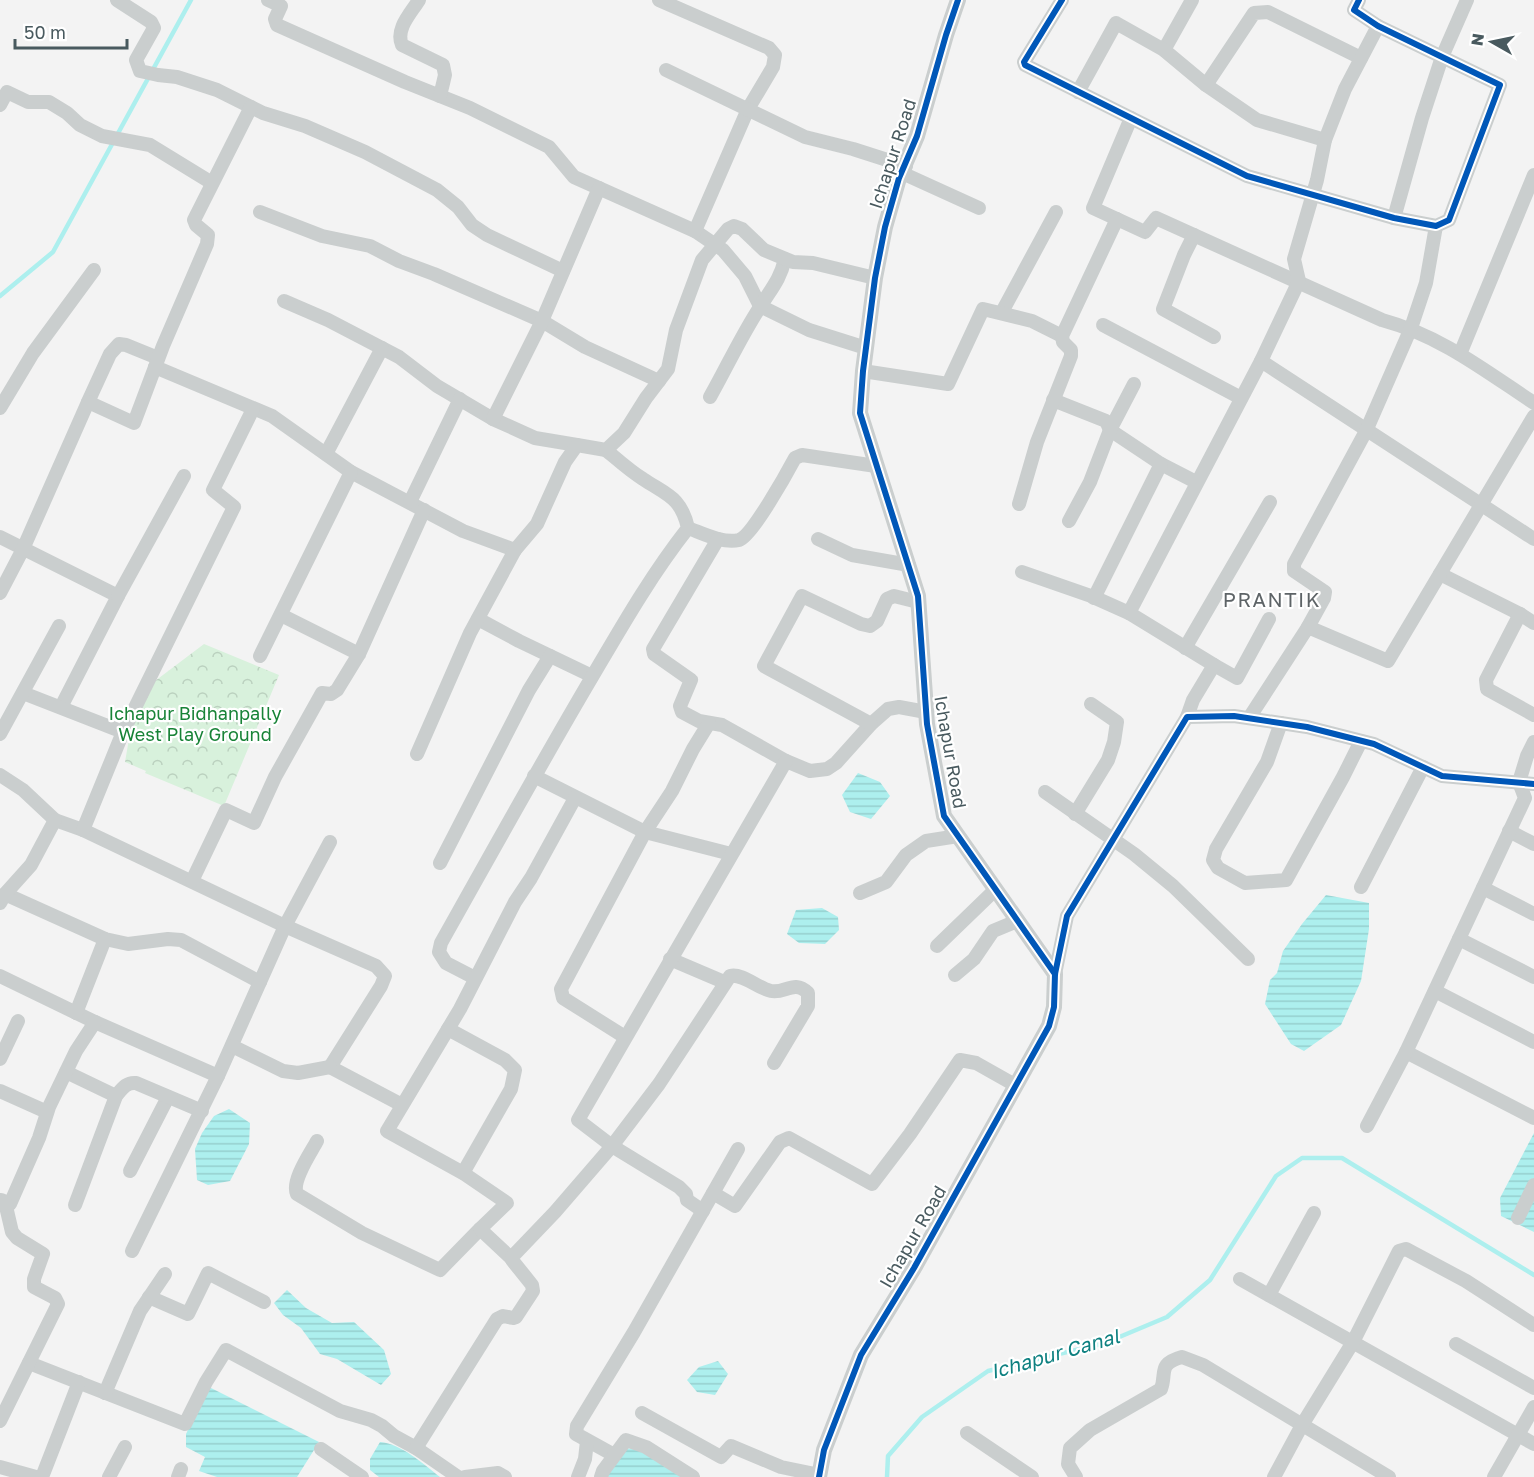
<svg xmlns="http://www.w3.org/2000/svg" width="1534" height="1477" font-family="'Golos Text',sans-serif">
<defs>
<pattern id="park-crowns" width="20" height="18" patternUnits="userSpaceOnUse" patternTransform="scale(1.5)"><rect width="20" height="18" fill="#d8f1dc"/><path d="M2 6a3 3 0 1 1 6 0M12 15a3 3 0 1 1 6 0" fill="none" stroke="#bbd1bf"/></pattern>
<pattern id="water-rules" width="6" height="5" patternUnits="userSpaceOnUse" patternTransform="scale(1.5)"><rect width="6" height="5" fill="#adefee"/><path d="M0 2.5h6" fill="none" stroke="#96cfce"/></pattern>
</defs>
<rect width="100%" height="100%" fill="#f3f3f3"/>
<path fill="url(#park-crowns)" d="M204,644L279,675L224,806L145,773L146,771L125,762L130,733L151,684Z"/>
<g fill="url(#water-rules)">
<path d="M858,773L880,782L890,796L871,819L850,812L842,795Z"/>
<path d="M1326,895L1369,903V929L1361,981L1341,1025L1304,1051L1291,1044L1265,1004L1270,980L1277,973L1283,951L1302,924Z"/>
<path d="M822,908L838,917L839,930L825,944L799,943L787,934L796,910Z"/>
<path d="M229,1109L250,1123L249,1144L230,1181L208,1185L197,1180L195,1149L202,1133L214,1116Z"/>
<path d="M1534,1133V1232L1501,1216L1500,1198Z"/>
<path d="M287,1290L306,1308L332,1323L354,1322L384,1350L391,1374L381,1385L337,1359L320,1354L301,1328L283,1315L274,1303Z"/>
<path d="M718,1361L728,1374L715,1395L697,1392L687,1380L699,1367Z"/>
<path d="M209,1387L319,1442L297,1477H217L199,1471L205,1457L186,1447V1434Z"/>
<path d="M380,1442C402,1444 423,1464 440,1477H379L370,1470V1459Z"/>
<path d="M624,1448L643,1450L683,1477H606Z"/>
</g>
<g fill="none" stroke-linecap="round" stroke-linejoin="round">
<g stroke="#adefee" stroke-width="4.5">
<path d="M0,296L53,252L191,0"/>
<path d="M887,1477L888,1456L922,1417L988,1371L1105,1343L1167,1317L1210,1280L1276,1176L1302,1158H1342L1534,1275"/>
</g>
<g stroke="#cacece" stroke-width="14">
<path d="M117,0L151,22L154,28L136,60L140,71L158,75L177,77L217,90L263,113L305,126L365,152L437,190L458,207L472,225L487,235L563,271"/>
<path d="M268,0L281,6L275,19L277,25L405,82L470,108L549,147L574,177L695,231L723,250L745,276L760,306L809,330L866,348"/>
<path d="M419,0C411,13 395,29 402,45L443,65L445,75L440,96"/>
<path d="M659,0L769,48L775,55L773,67L748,109L695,231"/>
<path d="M1062,0L1024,62L1025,65L1247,176L1394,218L1436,226L1449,220L1500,85L1378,26L1354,10L1359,0"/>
<path d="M1164,50L1192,0"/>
<path d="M666,70L805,137L853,149L906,166"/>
<path d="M1206,85L1254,13L1268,12L1361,58"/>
<path d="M1078,92L1116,23L1164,50L1206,85L1257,120L1325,140"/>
<path d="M0,105L7,92L28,102H49L67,113L80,125L102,136L150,145L212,183"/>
<path d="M1131,118L1093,208L1145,232L1156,218L1382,320C1441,336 1484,370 1534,403"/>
<path d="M902,173L979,208"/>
<path d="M260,212L322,236L370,246L399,261L434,274L542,321L585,347L659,381"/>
<path d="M1394,218L1422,118L1442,57L1467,0"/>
<path d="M1194,235L1184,255L1163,309L1214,337"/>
<path d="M284,301L328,320L399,357L437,386L493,419L535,438L577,445"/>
<path d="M1002,312L1056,212"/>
<path d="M1103,325L1241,398"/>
<path d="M1460,354L1534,175"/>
<path d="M1261,361L1534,539"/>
<path d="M155,367L272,416L351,472L463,531L515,550"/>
<path d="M863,371L948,384L983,309L1032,321L1062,336"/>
<path d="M710,397C727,367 741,336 760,307C771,289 780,280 785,259"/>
<path d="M1053,400L1106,421L1110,430L1161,464L1196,482"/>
<path d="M88,402L110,354L119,344L126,345L158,358"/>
<path d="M0,408L33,353L94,270"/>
<path d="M493,419L542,321L599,188"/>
<path d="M326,454L382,348"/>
<path d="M410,502L460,399"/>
<path d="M1019,504L1037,442L1071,356V350L1063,342L1062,336L1117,219"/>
<path d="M1069,521L1090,482L1110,430L1134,384"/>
<path d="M688,528C702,533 723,544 739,540C752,536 787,473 795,458L802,455L876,466"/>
<path d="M0,537L118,596L61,707"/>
<path d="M718,539L653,649L654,654L691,680L680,706L682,712L699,721L722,725L786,761L810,771L827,769L836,763L871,724L888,709L899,707L926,712"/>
<path d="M818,539L852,555L909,565"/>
<path d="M1022,572L1091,596L1129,613"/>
<path d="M1440,574L1520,614L1534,623"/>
<path d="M0,593L23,549L88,402L134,423L163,346L207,244L208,235L196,225L194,220L251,107"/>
<path d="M118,596L184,476"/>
<path d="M1094,598L1161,464"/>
<path d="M1520,614L1486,680L1487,689L1534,715"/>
<path d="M281,615L359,654"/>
<path d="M478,619L519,641L592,676"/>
<path d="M1308,627L1324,598L1325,592L1294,571V564L1366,431L1411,328L1426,283L1436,226"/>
<path d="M1185,648L1270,502"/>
<path d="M260,656L351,472"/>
<path d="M1214,665L1237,678L1269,619"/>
<path d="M23,693L123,732"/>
<path d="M1187,717L1193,700L1214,665L1129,613L1261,361L1299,281L1294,259L1317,180L1325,140L1345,89L1378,26"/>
<path d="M1249,718L1308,627L1388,661L1534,416"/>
<path d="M1281,723L1267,762L1216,849L1213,860L1218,868L1245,883L1286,880L1343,777L1361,741"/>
<path d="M871,724L764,666L802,596L861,624L870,626L877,621L887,599L894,596L918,602"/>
<path d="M0,734L59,626"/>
<path d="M417,754L470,633L515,550L537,524L565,462L577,445L606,450L624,433L646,398L668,369L676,330L702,260L728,229L734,226L742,229L764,250L793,262L813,263L875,278"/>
<path d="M0,775L23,790L55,820L83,830L285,926L376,966L385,976L381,986L330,1067L402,1105"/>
<path d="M534,776L645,832L731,854"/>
<path d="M1045,792L1134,854L1173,886L1248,959"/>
<path d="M1075,814L1108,760L1114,742L1117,722L1091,704"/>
<path d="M83,830L123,732L234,507L213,490L253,409"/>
<path d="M1509,831L1534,844"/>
<path d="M440,863L529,690L550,656"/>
<path d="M192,881L226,810L254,823L275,777L322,693L331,694L337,690L359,654L424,510"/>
<path d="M1361,887L1423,767"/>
<path d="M1483,888L1534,914"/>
<path d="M860,893L886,882L906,855L926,841L958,836"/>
<path d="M5,894L105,939L128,944L168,939L181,940L260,982"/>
<path d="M0,903L5,894L31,865L55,820"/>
<path d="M1459,939L1534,977"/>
<path d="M937,946L996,889"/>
<path d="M670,959L724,982"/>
<path d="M1055,974L1067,916L1187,717L1234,716L1307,727L1374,744L1442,776L1534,784"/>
<path d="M955,975L974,959L993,931L1017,921"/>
<path d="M0,976L95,1022L218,1076L285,926L330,842"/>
<path d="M475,978L446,963L439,952L441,943C491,854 540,765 592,677C622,626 651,575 688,528C681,497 667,495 643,479C630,471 618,460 606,450"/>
<path d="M1435,991L1534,1042"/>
<path d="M76,1013L105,939"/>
<path d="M448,1029L505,1060L515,1070L511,1089L463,1173"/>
<path d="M625,1037L563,998L561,989L645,832L672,791L693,749L709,723"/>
<path d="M232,1046L283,1071L298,1073L330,1067"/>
<path d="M1406,1052L1534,1118"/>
<path d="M0,1059L18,1021"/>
<path d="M66,1072L116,1096"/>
<path d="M0,1091L47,1112"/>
<path d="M1367,1126L1406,1052L1525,798L1519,782L1527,756L1534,742"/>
<path d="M317,1141C310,1154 291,1181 297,1194L362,1233L440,1270L480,1229"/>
<path d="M130,1171L168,1097"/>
<path d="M713,1193L735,1206L780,1142L789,1138L872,1184L910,1134L960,1060L976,1063L1015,1085"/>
<path d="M1,1200L10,1204L39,1138L49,1107L76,1051L95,1022"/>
<path d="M75,1205L116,1096C122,1089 126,1082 136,1083L202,1111"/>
<path d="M703,1211L687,1200L686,1194L679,1187L612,1146L578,1120L786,761"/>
<path d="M1518,1218L1534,1185"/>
<path d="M132,1251L218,1076"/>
<path d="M512,1259L480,1229L507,1203L463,1173L387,1131L460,1009L515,902L531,878L575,798"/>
<path d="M1240,1279L1534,1444"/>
<path d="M1269,1295L1314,1213"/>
<path d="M149,1297L188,1314L208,1273L264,1302"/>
<path d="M1456,1344L1534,1388"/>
<path d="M29,1363L185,1424L206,1382L226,1350L340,1411L371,1420L382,1426L394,1436L416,1448L458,1477"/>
<path d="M105,1393L140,1311L165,1274"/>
<path d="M642,1413L721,1457L731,1446L781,1467L820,1475"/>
<path d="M0,1421L58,1304L55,1298L34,1287V1279L43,1254L17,1238L12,1232L5,1202"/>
<path d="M967,1433L1032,1477"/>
<path d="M416,1448L497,1319L503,1316L513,1318L516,1317L533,1291L532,1285L512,1260V1257L555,1212L612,1146L659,1084L730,976C743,973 757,988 771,991C785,994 794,979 808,993V1006L774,1063"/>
<path d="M321,1449L362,1477"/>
<path d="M614,1455L576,1434L577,1426L634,1332L738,1149"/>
<path d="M0,1467L36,1477"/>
<path d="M42,1477L79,1382"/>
<path d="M109,1477L125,1447"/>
<path d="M178,1477L181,1469"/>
<path d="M465,1477L498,1473L505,1477"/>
<path d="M578,1477L585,1459L587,1441"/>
<path d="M601,1477L603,1471L626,1440L646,1447L693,1477"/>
<path d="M1076,1477L1068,1464L1070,1448L1090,1430L1161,1389C1167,1373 1157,1364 1182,1357L1203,1365L1389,1477"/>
<path d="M1274,1477L1302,1425L1353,1342L1399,1251L1406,1249L1466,1281L1534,1325"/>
<path d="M1494,1477L1534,1407"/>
</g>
<path stroke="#cacece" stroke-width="16" d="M819,1477L824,1450L861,1355L914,1268L1049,1026L1054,1007L1055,974L944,816L927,724L918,596L860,413L863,371L875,278L885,227L899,178L917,136L946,35L958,0"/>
<g stroke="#fff" stroke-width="10">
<g id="cycleway">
<path d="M958,0L946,35L917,136L899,178L885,227L875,278L863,371L860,413L918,596L927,724L944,816L1055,974"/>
<path d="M1062,0L1024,62L1025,65L1247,176L1394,218L1436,226L1449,220L1500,85L1378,26L1354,10L1359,0"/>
<path d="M819,1477L824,1450L861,1355L914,1268L1049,1026L1054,1007L1055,974L1067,916L1187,717L1234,716L1307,727L1374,744L1442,776L1534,784"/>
</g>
</g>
<use href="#cycleway" stroke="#0057b8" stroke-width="6"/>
</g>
<g text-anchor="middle" stroke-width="4.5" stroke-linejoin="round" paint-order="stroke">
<g font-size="18" fill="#495a5f" stroke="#fff">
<text transform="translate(893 154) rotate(-72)" y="6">Ichapur Road</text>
<text transform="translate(950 752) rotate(80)" y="6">Ichapur Road</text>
<text transform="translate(913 1237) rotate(-60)" y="6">Ichapur Road</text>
</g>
<g font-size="18" fill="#188337" stroke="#fff">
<text x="195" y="720">Ichapur Bidhanpally<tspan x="195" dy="21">West Play Ground</tspan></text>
</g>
<g font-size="20" letter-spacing="1.5" fill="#5e6467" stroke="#fff">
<text x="1272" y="607">PRANTIK</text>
</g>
<g font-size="20" font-style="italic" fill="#0e8080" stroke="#fff">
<text transform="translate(1055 1354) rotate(-16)" y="7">Ichapur Canal</text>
</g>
</g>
<g transform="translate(1492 42) rotate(279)" stroke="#ffffff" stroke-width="4.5" paint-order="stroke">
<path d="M0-4.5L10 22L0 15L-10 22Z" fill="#495a5f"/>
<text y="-9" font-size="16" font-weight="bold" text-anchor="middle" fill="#495a5f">N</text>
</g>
<path d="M15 39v9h112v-9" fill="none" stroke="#495a5f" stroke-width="3"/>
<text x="24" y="39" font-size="18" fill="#495a5f" stroke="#ffffff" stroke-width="4.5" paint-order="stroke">50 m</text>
</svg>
